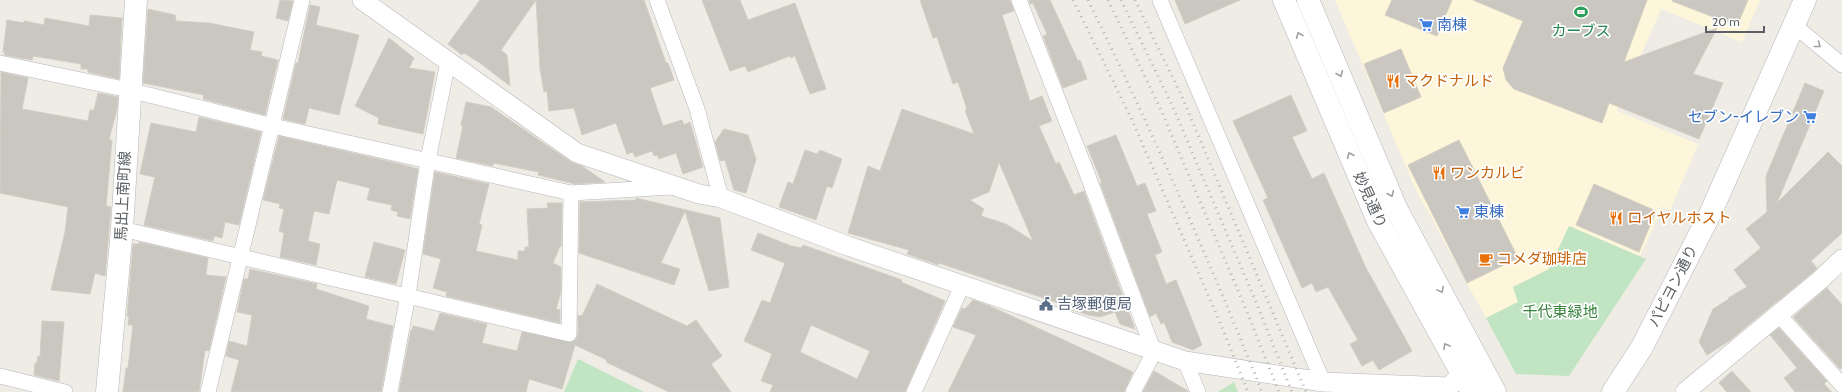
<svg xmlns="http://www.w3.org/2000/svg" width="1842" height="392" font-family="Cabin,'Noto Sans JP',sans-serif">
<rect width="100%" height="100%" fill="#eeece4"/>
<path fill="#fdf6da" d="M1335,0H1760L1742,42L1661,9L1617,111L1698,144L1670,211L1663,206L1640,256L1569,226L1549,269L1513,287L1518,302L1486,318L1415,188Z"/>
<g fill="#c1e5c2">
<path d="M1569,226L1646,259L1569,376L1516,374L1486,318L1518,302L1513,287L1549,269Z"/>
<path d="M578,359L644,392H564Z"/>
<path d="M1234,382L1238,392H1218Z"/>
</g>
<g fill="#cac7c1" stroke="#d3cec2" fill-rule="evenodd">
<path d="M280,0L293,1L288,21L276,18Z"/>
<path d="M480,0H644L666,63H668L674,80L650,88L663,126L682,120L684,125L690,122L703,167L683,174L676,153L659,159L657,155L654,156L652,151L635,157L633,152L627,154L616,123L582,135L574,108L549,111L547,91L544,92L540,69L536,0L501,50L507,55L510,86L480,63L464,53L462,55L448,44Z"/>
<path d="M702,0H740L748,20L795,3L826,89L810,94L795,56L791,58L790,56L748,72L745,66L730,71Z"/>
<path d="M920,0H1010L1014,11L1002,15L1030,101L1042,96L1052,121L1039,126L1056,164L1059,162L1074,195L1084,191L1135,329L1120,324L1115,312L1100,317L1088,315L1064,307V305L939,263L938,265L933,263L907,254L909,250L848,233L868,166L880,171L902,109L974,134L965,110L967,109L958,82L953,84L937,37L933,38ZM999,162L1014,197L1033,241L1006,224L981,216L984,209L970,200L989,192Z"/>
<path d="M1029,0H1050L1078,61L1080,60L1087,79L1063,88L1043,36L1047,34L1033,3L1030,4Z"/>
<path d="M1175,0H1240L1185,24Z"/>
<path d="M1392,0H1452L1437,36L1385,15Z"/>
<path d="M1473,0H1647L1624,62L1717,28L1693,74L1723,83L1699,139L1609,103L1602,123L1514,89L1506,80L1503,68L1523,21Z"/>
<path d="M1672,0H1748L1737,26L1672,1Z"/>
<path d="M310,5L320,7L316,25L359,35L339,115L309,108L305,124L283,119L296,63H298Z"/>
<path d="M148,9L175,15L176,21L209,23L254,32L250,50L262,52L261,56L278,60L265,115L203,99L204,95L143,83Z"/>
<path d="M90,15L122,18L119,79L88,72V69H81V64L33,56L32,60L4,55L5,52H3L7,20L24,23V21L44,25L45,18L89,26Z"/>
<path d="M389,38L414,58L409,68L435,72L423,134L378,124L379,118L355,106Z"/>
<path d="M1401,49L1421,97L1384,113L1364,64Z"/>
<path d="M1,72L28,78L22,109L88,121L90,110H94L98,93L118,97L117,109L109,140H112L106,206L111,207L105,276L95,273L90,294L51,290L65,232L68,207L0,193Z"/>
<path d="M1805,83L1824,91L1777,203L1828,152L1842,166V233L1811,261L1817,268L1813,272L1729,341L1707,355L1699,342L1713,309L1729,299L1728,298L1747,287L1734,270L1761,248L1746,229L1767,212L1766,176Z"/>
<path d="M1291,95L1307,131L1292,137L1312,179L1324,173L1365,266L1412,351L1379,370L1373,360L1362,366L1350,344L1358,340L1328,287L1316,292L1312,283L1302,288L1263,200L1268,198L1233,121Z"/>
<path d="M466,102L491,107L571,162L582,166L605,182L575,184L538,175L539,172L493,163V166L456,158L463,126L461,125Z"/>
<path d="M199,117L261,132L239,225L225,222L222,238L214,236L213,241L144,225L155,177L140,174L151,123L196,132Z"/>
<path d="M724,129L748,135L756,159L746,193L734,190L725,160L720,161L715,142Z"/>
<path d="M1116,135L1137,186L1145,183L1156,211L1147,214L1162,252L1155,255L1166,284L1176,280L1189,312L1202,345L1193,350L1172,342L1164,322L1161,324L1156,313L1150,317L1100,183H1102L1087,146Z"/>
<path d="M279,136L400,164L418,169L410,219L397,216L398,212L391,210L392,205L367,200L370,188L337,180L329,214L314,211L308,241L320,244L316,265L280,257L284,233L279,231L284,209L279,208L280,204L263,200Z"/>
<path d="M1459,140L1518,258L1467,283L1408,165Z"/>
<path d="M805,150L817,154L820,150L842,159L832,188L827,186L816,220L779,207L788,182L793,184Z"/>
<path d="M435,172L489,184L479,224L482,225L476,251L518,260V251H525V247H529L527,209L548,208L547,203H562L561,247L560,246L553,263L561,267V291L556,309L560,310V323L446,296L447,292L433,288L441,259L423,254Z"/>
<path d="M1594,184L1656,211L1639,252L1576,225Z"/>
<path d="M636,198L720,218L729,287L709,291L685,211L661,263L680,269L674,285L579,253L580,202L636,200Z"/>
<path d="M758,233L791,246L802,248L803,245L902,280L901,282L945,301L905,392H770L773,385L761,381L772,354L744,341L762,300L770,303L785,263L751,250ZM811,325L870,351L857,379L800,352Z"/>
<path d="M139,242L208,258L206,275L226,277L209,351L205,350L199,392H123L126,368H128L133,325H128L129,316H127L133,244H139Z"/>
<path d="M374,242L405,250L396,284L365,277Z"/>
<path d="M250,269L317,284L316,289L369,306L366,319L393,326L381,392H231L239,360L226,356L229,341L247,346L252,315L237,312L244,279H248Z"/>
<path d="M597,284L687,326L696,320L722,356L711,364L731,392H669L606,362L607,360L575,345L562,389L529,379L526,392H399L411,330H412L413,326L434,331L440,313L487,324L482,343L517,351L522,332L572,342L576,339L578,335V315L582,316Z"/>
<path d="M1827,288L1842,305V368L1840,369L1793,317Z"/>
<path d="M973,300L990,306L1133,372L1124,392H948L976,335L953,327L962,308L965,309Z"/>
<path d="M42,321L64,322L59,381L34,375L35,363H37L38,356L40,357Z"/>
<path d="M1779,328L1827,381L1824,384L1832,392H1795L1784,378L1797,368L1770,335Z"/>
<path d="M1154,371L1188,391V392H1143Z"/>
<path d="M1732,371L1751,392H1727L1719,383Z"/>
</g>
<g fill="none" stroke-linecap="round" stroke-linejoin="round">
<g stroke="#b5b6bb" stroke-width="16">
<g id="minor">
<path d="M657,0L697,109L721,198"/>
<path d="M1019,0L1088,176L1154,352L1133,392"/>
<path d="M1160,0L1323,382"/>
<path d="M1795,26L1842,65"/>
<path d="M0,63L129,90L273,126L571,193L569,334L122,229"/>
<path d="M571,193L672,187"/>
<path d="M1779,315L1842,385"/>
<path d="M1185,361L1198,392"/>
<path d="M0,376L65,392"/>
<path d="M208,392L302,0"/>
<path d="M390,392L408,295L428,160L448,62"/>
<path d="M914,392L962,286"/>
</g>
</g>
<g stroke="#b5b6bb" stroke-width="20">
<g id="tertiary">
<path d="M362,0L577,153L699,194L721,198L848,246L1185,361L1323,382L1449,387L1461,374"/>
<path d="M1685,392L1820,280L1842,259"/>
</g>
</g>
<g stroke="#b3b6bb" stroke-width="23">
<g id="secondary">
<path d="M1284,0L1378,221L1472,392"/>
<path d="M1308,0L1397,210L1495,392"/>
<path d="M107,392L122,229L136,0"/>
<path d="M1613,392L1642,347L1711,212L1805,0"/>
</g>
</g>
<use href="#minor" stroke="#fff" stroke-width="15"/>
<use href="#tertiary" stroke="#fff" stroke-width="19"/>
<use href="#secondary" stroke="#fff" stroke-width="22"/>
<g stroke="#b3b4b4" stroke-width="3" stroke-dasharray="1 5" stroke-linecap="butt">
<path d="M1073,0L1132,120L1219,320L1248,392"/>
<path d="M1088,0C1151,129 1209,259 1262,392"/>
<path d="M1108,0L1161,110L1245,307L1279,392"/>
<path d="M1121,0L1172,105L1256,302L1292,392"/>
<path d="M1135,0L1183,99L1306,392"/>
</g>
</g>
<defs><path id="oneway-chevron" d="M-2-3.5L2.5 0L-2 3.5" fill="none" stroke-width="1.6" stroke-linecap="round" stroke-linejoin="round"/></defs>
<g stroke="#9da0a2">
<use href="#oneway-chevron" transform="translate(1299 35) rotate(-113)"/>
<use href="#oneway-chevron" transform="translate(1818 45) rotate(38)"/>
<use href="#oneway-chevron" transform="translate(1340 74) rotate(67)"/>
<use href="#oneway-chevron" transform="translate(1350 155) rotate(-113)"/>
<use href="#oneway-chevron" transform="translate(1391 194) rotate(67)"/>
<use href="#oneway-chevron" transform="translate(1441 290) rotate(62)"/>
<use href="#oneway-chevron" transform="translate(1446 346) rotate(-119)"/>
</g>
<defs>
<g id="stadium-bare" transform="scale(1.08)"><path d="M0-5a6.5 5 0 1 0 0 10a6.5 5 0 1 0 0-10ZM-3.5-1.8h7v3.6h-7Z" fill="#2e9e5b" stroke="#fff" stroke-width="2.5" paint-order="stroke"/></g>
<g id="supermarket-bare" transform="scale(1.08)"><path d="M-6-5.5h2.5l.6 2H6L4.5 2H-2.5L-4.4-4H-6ZM-1.5 3.2a1.3 1.3 0 1 0 .1 0ZM3 3.2a1.3 1.3 0 1 0 .1 0Z" fill="#3f7fe0" stroke="#fff" stroke-width="2.5" paint-order="stroke"/></g>
<g id="restaurant-bare" transform="scale(1.08)"><path d="M-5-6h1v4h1v-4h1v4h1v-4h1v5L-1.5 .5V6h-2V.5L-5-1ZM5-6V6H3V1.5H1.5Q1.5-4 5-6Z" fill="#e8710a" stroke="#fff" stroke-width="2.5" paint-order="stroke"/></g>
<g id="cafe-bare" transform="scale(1.08)"><path d="M-5.5-4.5H6V0H3Q3 3.5 0 3.5H-2.5Q-5.5 3.5-5.5 0ZM3-3.2v2h1.7v-2ZM-6 4.5H4V6H-6Z" fill="#e8710a" stroke="#fff" stroke-width="2.5" paint-order="stroke"/></g>
<g id="civic-bare" transform="scale(1.08)"><path d="M-.6-6.5H3V-4.5H.6V-3L4-1V1h2V6H-6V1h2V-1L-.6-3ZM-1.2 2.5V6h2.4V2.5Z" fill="#5c6f8a" stroke="#fff" stroke-width="2.5" paint-order="stroke"/></g>
</defs>
<g fill-rule="evenodd">
<use href="#stadium-bare" x="1581" y="12"/>
<use href="#supermarket-bare" x="1426" y="25"/>
<use href="#restaurant-bare" x="1393" y="81"/>
<use href="#supermarket-bare" x="1810" y="117"/>
<use href="#restaurant-bare" x="1439" y="173"/>
<use href="#supermarket-bare" x="1463" y="212"/>
<use href="#restaurant-bare" x="1616" y="218"/>
<use href="#cafe-bare" x="1486" y="259"/>
<use href="#civic-bare" x="1046" y="304"/>
</g>
<g text-anchor="middle" stroke-width="3.5" stroke-linejoin="round" paint-order="stroke">
<g font-size="15" fill="#366cbe" stroke="#fff" text-anchor="start">
<text x="1437" y="30">南棟</text>
<text x="1799" y="122" text-anchor="end">セブン-イレブン</text>
<text x="1474" y="217">東棟</text>
</g>
<g font-size="15" fill="#27864d" stroke="#fff">
<text x="1581" y="36">カーブス</text>
</g>
<g font-size="15" fill="#c56008" stroke="#fff" text-anchor="start">
<text x="1404" y="86">マクドナルド</text>
<text x="1450" y="178">ワンカルビ</text>
<text x="1627" y="223">ロイヤルホスト</text>
<text x="1497" y="264">コメダ珈琲店</text>
</g>
<g font-size="15" fill="#5c6064" stroke="#fff">
<text transform="translate(123 196) rotate(-87)" y="5">馬出上南町線</text>
<text transform="translate(1370 200) rotate(66)" y="5">妙見通り</text>
<text transform="translate(1673 286) rotate(-63)" y="5">パピヨン通り</text>
</g>
<g font-size="15" fill="#4e5e75" stroke="#fff" text-anchor="start">
<text x="1057" y="309">吉塚郵便局</text>
</g>
<g font-size="15" fill="#36823b" stroke="#fff">
<text x="1560" y="317">千代東緑地</text>
</g>
</g>
<path d="M1706 26v6h58v-6" fill="none" stroke="#5c6064" stroke-width="2"/>
<text x="1712" y="26" font-size="12" fill="#5c6064" stroke="#ffffff" stroke-width="3" paint-order="stroke">20 m</text>
</svg>
